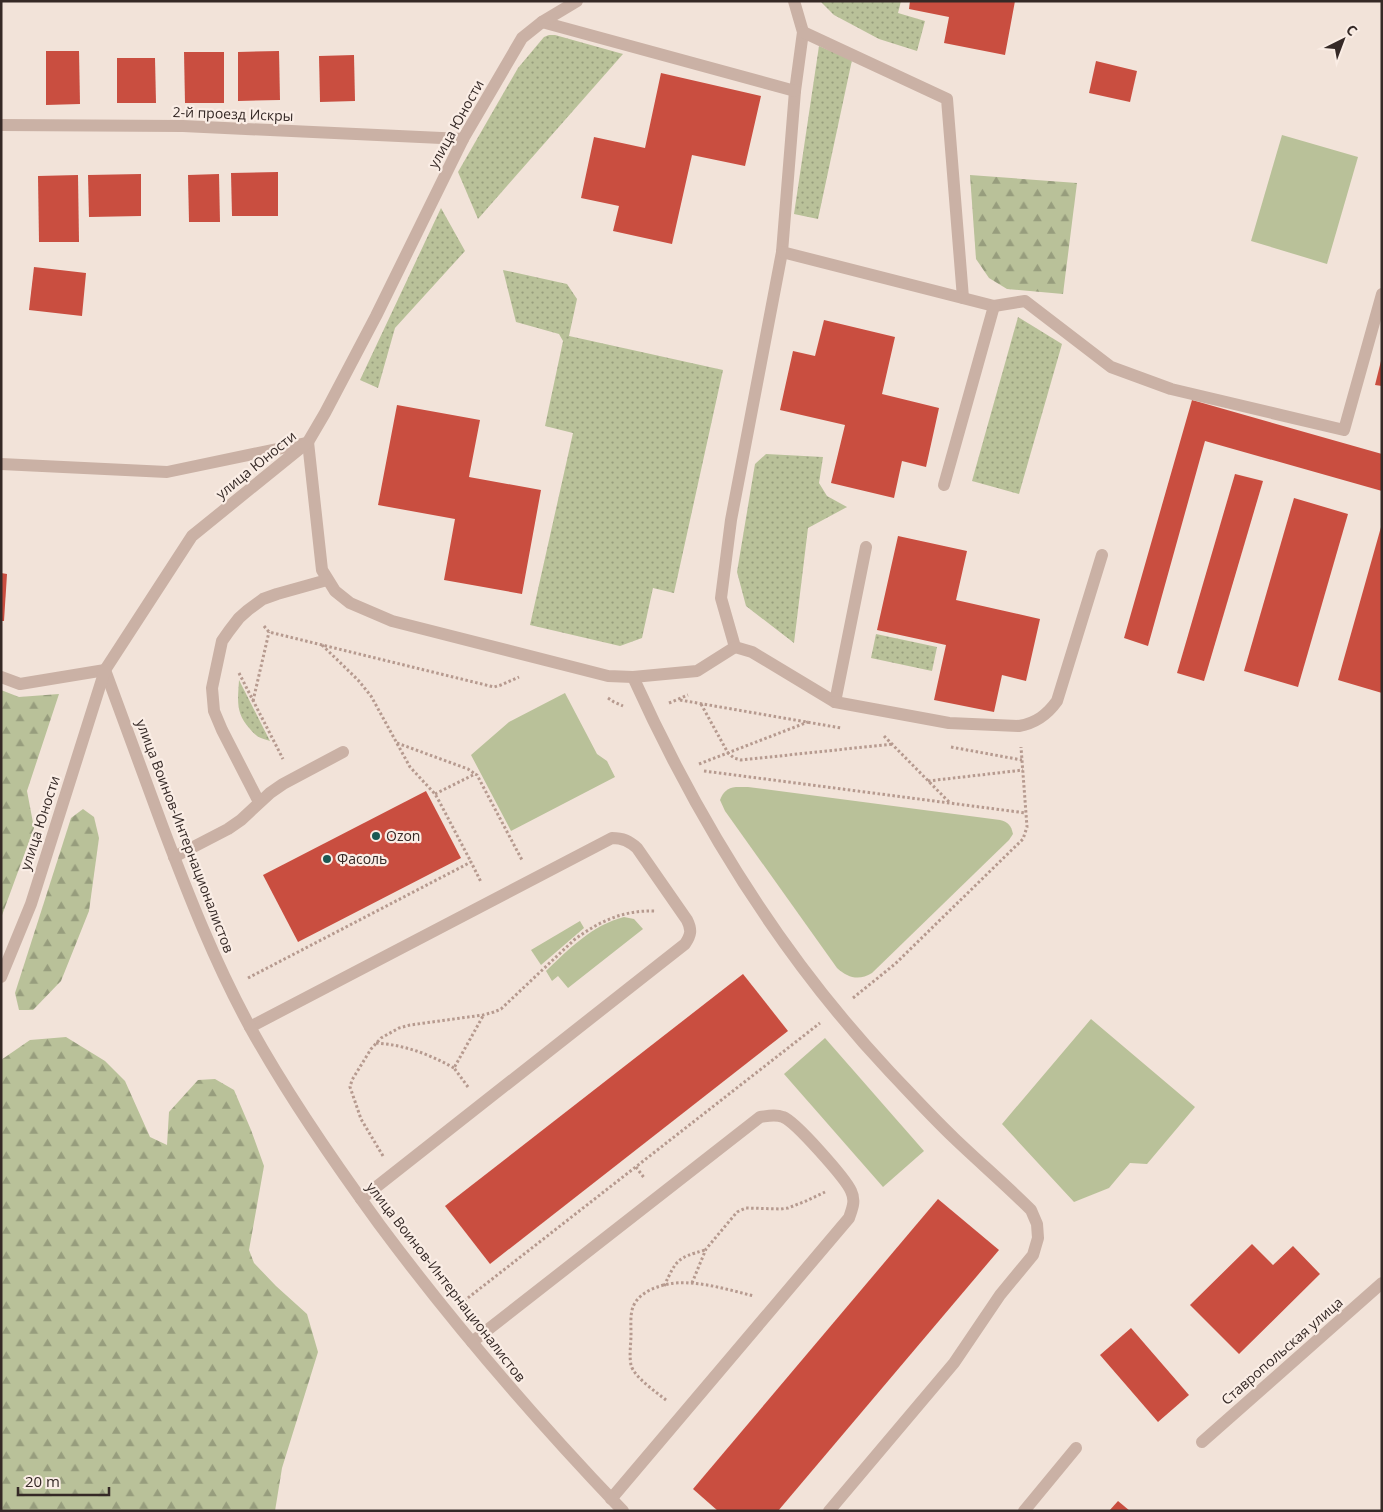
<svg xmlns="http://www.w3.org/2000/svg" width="1383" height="1512" font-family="'Open Sans',sans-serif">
<defs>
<pattern id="grass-dots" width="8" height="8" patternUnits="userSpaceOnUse" patternTransform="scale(1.25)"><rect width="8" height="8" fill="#b9c199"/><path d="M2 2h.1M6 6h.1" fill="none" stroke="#979d7d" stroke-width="1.8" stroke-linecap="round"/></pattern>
<pattern id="forest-firs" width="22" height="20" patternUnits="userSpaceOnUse" patternTransform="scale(1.25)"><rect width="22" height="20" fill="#b9c199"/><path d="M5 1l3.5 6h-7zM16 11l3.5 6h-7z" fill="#979d7d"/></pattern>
</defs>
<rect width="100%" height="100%" fill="#f2e3d9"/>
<g fill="url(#grass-dots)">
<path d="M820,1H901L898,13L925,21L917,51L879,39L834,15Z"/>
<path d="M549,35H555L623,54L478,219L458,172L518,68L544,37Z"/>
<path d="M819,46L852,60L818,219L794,214Z"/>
<path d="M441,208L465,251L395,328L378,388L360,380Z"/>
<path d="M503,270L567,284L577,299L569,336L723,370L674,593L653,588L642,638L620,646L530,625L573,433L545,426L563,341L559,334L516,322Z"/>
<path d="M1018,317L1062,344L1019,494L972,481Z"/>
<path d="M766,454L823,457L819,483L827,496L847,507L808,528L794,643L746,606L737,572L755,464Z"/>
<path d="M876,634L937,647L932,671L871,658Z"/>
<path d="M239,680L270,741C259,738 257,737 250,729C235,713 238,700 239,680Z"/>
</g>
<g fill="url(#forest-firs)">
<path d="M970,175L1077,183L1063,294L1007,289L989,278L976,259Z"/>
<path d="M1,690L19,697L59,694L27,791L34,828L1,918Z"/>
<path d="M83,809L94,817L99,838L89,911L61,981L33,1010H19L15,993L71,818Z"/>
<path d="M66,1037L105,1061L125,1081L150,1137L167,1145L169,1112L198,1080L215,1079L234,1090L251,1130L264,1166L249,1250L254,1263L276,1286L307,1314L318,1352L282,1468L275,1511H1V1060L30,1040Z"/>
</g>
<g fill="#b9c199">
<path d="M1282,135L1358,157L1327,264L1251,241Z"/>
<path d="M565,693L597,754L607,761L615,777L511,831L471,755L509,722Z"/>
<path d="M736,787H748L1000,820C1008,822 1011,825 1013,834L1009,840L872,973C859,981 848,978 837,968L725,811L720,800C723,792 727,788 736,787Z"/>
<path d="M624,917L634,919L643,929L568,988L558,976L552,981L546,971C568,950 592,925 624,917Z"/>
<path d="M580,921L584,928L541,965L531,950Z"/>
<path d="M1091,1019L1195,1107L1147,1164L1130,1163L1109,1188L1074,1202L1002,1124Z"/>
<path d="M825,1038L924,1151L883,1187L784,1074Z"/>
</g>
<g fill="#c94e40">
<path d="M910,1H1015L1005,55L944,43L949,17L909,9Z"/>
<path d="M46,51H79L80,104L46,105Z"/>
<path d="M279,51L280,100L238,101V52Z"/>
<path d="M184,52H224V103H185Z"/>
<path d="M354,55L355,101L320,102L319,56Z"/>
<path d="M117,58H155L156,103H117Z"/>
<path d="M1096,61L1137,71L1130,102L1089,93Z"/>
<path d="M661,73L761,96L745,166L692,155L672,244L613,231L619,206L581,198L594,137L645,148Z"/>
<path d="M278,172V216H232L231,173Z"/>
<path d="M141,174V216L89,217L88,175Z"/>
<path d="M219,174L220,222H189L188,175Z"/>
<path d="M78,175L79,242H39L38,176Z"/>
<path d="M34,267L86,273L82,316L29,310Z"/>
<path d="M824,320L895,337L882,394L939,408L926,467L902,461L894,498L831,483L845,425L780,410L793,351L815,356Z"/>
<path d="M1381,361H1382V386L1375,385Z"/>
<path d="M1192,400L1382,454V491L1205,441L1148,646L1124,638Z"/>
<path d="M397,405L480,420L469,477L541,490L522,594L444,580L455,519L378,505Z"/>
<path d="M1235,474L1263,481L1204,681L1177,673Z"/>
<path d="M1294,498L1348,514L1298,687L1244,671Z"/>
<path d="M1381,527H1382V693L1338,680Z"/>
<path d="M898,536L967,551L956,600L1040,619L1026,681L1002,675L994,712L934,700L946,645L877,630Z"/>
<path d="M1,573L7,574L4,621H1Z"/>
<path d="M426,791L461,858L298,942L263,875Z"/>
<path d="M743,974L788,1031L490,1264L445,1206Z"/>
<path d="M938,1199L999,1250L778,1511H718L693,1489Z"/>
<path d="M1252,1244L1273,1265L1293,1246L1320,1274L1239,1354L1190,1305Z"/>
<path d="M1131,1328L1189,1395L1158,1422L1100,1355Z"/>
<path d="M1118,1501L1130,1511H1109Z"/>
</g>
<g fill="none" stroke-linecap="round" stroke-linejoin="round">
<g stroke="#b69a8f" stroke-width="3" stroke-dasharray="2.5 2.5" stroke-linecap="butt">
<path d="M264,626L269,632L494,687L501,685L519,677"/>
<path d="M322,645L358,680L371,696L410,767L435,794L439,801L471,862"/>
<path d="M239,673L283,759"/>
<path d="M608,698L614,702L623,706"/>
<path d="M680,700L841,728"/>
<path d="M253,701L269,632"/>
<path d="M669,703L688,695"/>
<path d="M701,704L728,753L734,758L741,760L893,744"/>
<path d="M884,736L950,803"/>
<path d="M397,743L468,769L475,774"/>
<path d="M951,747L1022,760"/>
<path d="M699,764L808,722"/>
<path d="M704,771L1026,813"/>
<path d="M928,781L1023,770"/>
<path d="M435,794L475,774L477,775L522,860"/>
<path d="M248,978L471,862L481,882"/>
<path d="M853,998L895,964L1023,839L1027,827L1021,747"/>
<path d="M376,1043C405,1045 429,1054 454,1068"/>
<path d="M468,1087L454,1068L483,1016"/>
<path d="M383,1156L361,1119L350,1087L352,1080L371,1049L381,1038L399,1028L410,1025L483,1015L494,1012L501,1009L574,940C599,921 624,910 655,911"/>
<path d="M636,1167L645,1179"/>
<path d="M692,1283L706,1249L737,1212L746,1208L781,1209L788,1208L806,1201L825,1192"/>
<path d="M664,1286C677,1259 677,1258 705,1250"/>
<path d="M464,1301L820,1023"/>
<path d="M666,1400C656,1392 634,1377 631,1365C629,1355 631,1344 631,1334C631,1325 630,1315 633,1307C640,1288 671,1281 689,1283C711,1284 733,1291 754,1296"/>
</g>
<g stroke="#cab1a5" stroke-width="12">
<path d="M794,1L803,32L795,91L782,252L731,520L721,598L735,647L752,652L835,702L866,547"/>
<path d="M542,22L795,91"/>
<path d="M803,32L947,99L963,298"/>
<path d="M782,252L994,306L1025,301L1111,367L1171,389L1344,430L1382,294"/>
<path d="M308,442L322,570L335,591L350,603L392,621L608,676L633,677L697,671L735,647"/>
<path d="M944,485L994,306"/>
<path d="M633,677C698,821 782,957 890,1072C911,1094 932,1117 954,1138C979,1162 1006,1185 1031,1210L1037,1224L1038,1238L1033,1255L1000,1295L954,1363L829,1511"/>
<path d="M835,702L949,723L1019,726C1036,723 1047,715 1057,701L1102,555"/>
<path d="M259,802L222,730L214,711L212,688L222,641L229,631L239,618L248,610L263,599L277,594L327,580"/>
<path d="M174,857L228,829L241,820L270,793L283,784L343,752"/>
<path d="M250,1027L612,838C623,838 629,841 637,848L687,920C692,930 691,935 685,944L361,1199"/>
<path d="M472,1342L760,1117C768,1116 775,1114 783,1117C795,1121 846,1179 851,1191C856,1201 852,1209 849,1218L611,1499"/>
<path d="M1024,1511L1076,1448"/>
</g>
<g stroke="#cab1a5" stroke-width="12">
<path d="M1,125L183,126L463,139"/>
<path d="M1,464L167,472L306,443"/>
<path d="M1,677L20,684L105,670C124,722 143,773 162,825C188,894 215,963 250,1027C288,1096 333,1161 379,1224C454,1325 536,1420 623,1511"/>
<path d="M1,977L31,904L105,670L192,536L308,442L325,413L376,316L463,139L522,38L542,22L577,1"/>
<path d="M1202,1442L1382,1283"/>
</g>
</g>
<g fill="#1b5853" stroke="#faede5" stroke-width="2">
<circle cx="376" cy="836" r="5"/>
<circle cx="327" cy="859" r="5"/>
</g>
<g text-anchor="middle" stroke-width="4.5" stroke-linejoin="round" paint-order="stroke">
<g font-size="14" fill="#352926" stroke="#faede5">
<text transform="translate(233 114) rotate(2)" y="5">2-й проезд Искры</text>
<text transform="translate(456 124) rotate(-61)" y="5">улица Юности</text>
<text transform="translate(256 465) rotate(-39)" y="5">улица Юности</text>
<text transform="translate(40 823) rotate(-72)" y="5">улица Юности</text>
<text transform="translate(185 836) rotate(69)" y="5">улица Воинов-Интернационалистов</text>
<text transform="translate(446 1282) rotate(52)" y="5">улица Воинов-Интернационалистов</text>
<text transform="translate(1282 1351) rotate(-41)" y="5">Ставропольская улица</text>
</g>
<g font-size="14" fill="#352926" stroke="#faede5" text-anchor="start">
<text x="386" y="841">Ozon</text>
<text x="337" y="864">Фасоль</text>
</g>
</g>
<rect width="1383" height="1512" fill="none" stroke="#352926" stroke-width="5"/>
<g transform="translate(1343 40) rotate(42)" stroke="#faede5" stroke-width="4" paint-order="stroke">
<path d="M0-4L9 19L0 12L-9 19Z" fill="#352926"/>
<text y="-8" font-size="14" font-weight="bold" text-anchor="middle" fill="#352926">С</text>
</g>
<path d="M18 1487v8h91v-8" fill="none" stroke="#352926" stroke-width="2.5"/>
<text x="25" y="1487" font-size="15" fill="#352926" stroke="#faede5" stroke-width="4" paint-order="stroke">20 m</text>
</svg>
